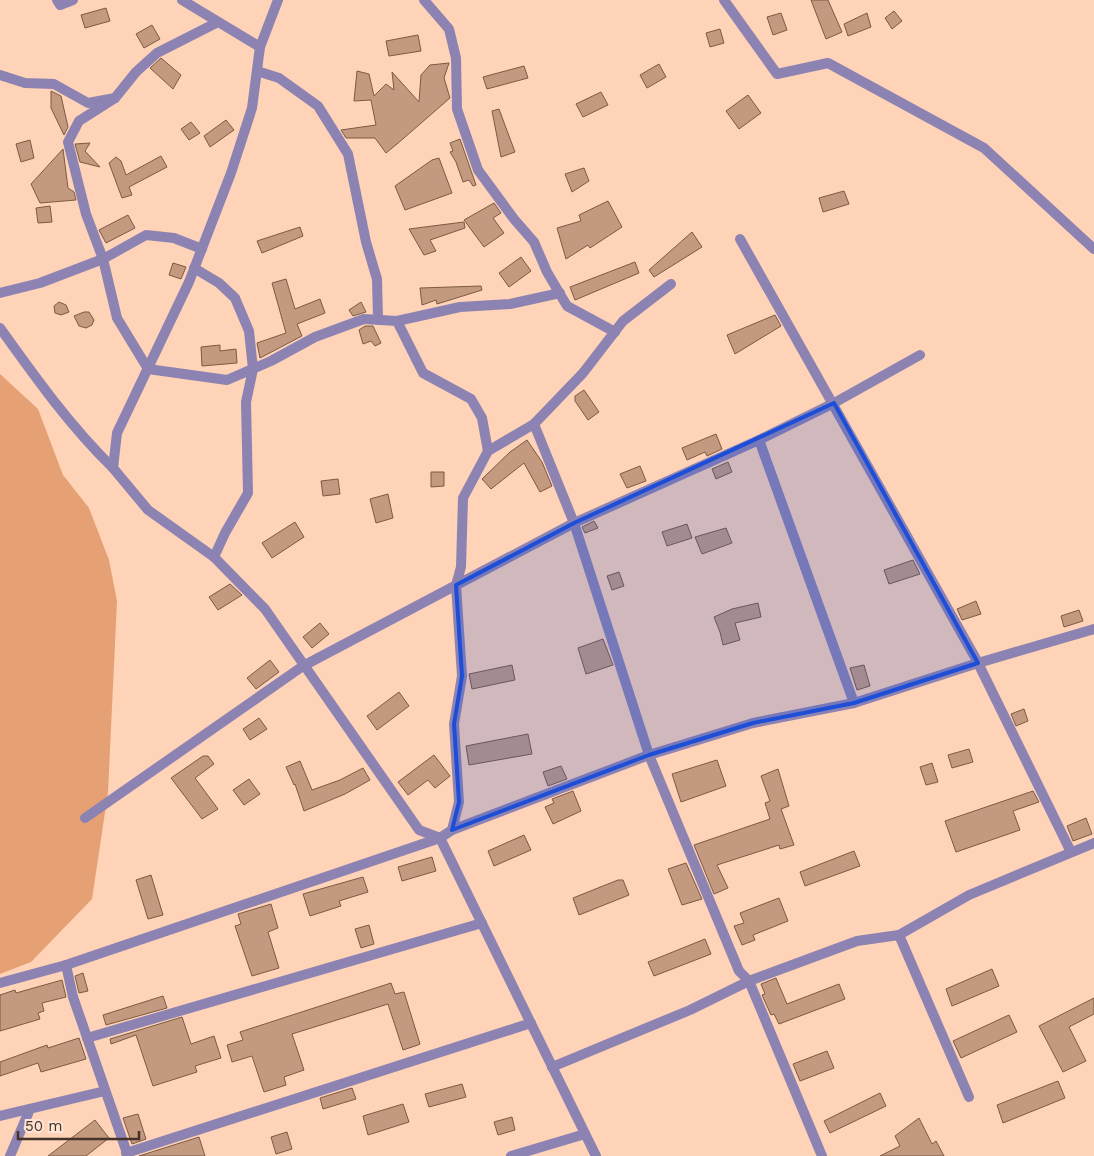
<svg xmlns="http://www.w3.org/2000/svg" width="1094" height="1156" font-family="'Work Sans',sans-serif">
<rect width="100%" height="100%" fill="#fed3b7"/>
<path fill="#e5a073" d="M0,374L38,409L63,475L89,508L109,560L117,601L108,792L92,899L31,962L0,974Z"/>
<g fill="#c39a80" stroke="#7e5941">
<path d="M811,0H828L842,32L826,39Z"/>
<path d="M106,8L110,21L85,28L81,15Z"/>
<path d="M894,11L902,21L892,29L885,18Z"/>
<path d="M781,13L787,30L773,35L767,17Z"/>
<path d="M867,13L871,27L848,36L844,24Z"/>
<path d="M152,25L160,39L144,48L136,34Z"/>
<path d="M720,29L724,43L710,47L706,33Z"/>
<path d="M418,35L421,51L389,56L386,41Z"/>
<path d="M161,58L181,75L173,89L150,68Z"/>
<path d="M449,63L444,78L450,98L397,144L386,153L375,138H346L341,130L376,125L371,100L354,101L357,71L369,74L374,96L386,84L394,90L392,72L419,102L421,75L430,65Z"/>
<path d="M659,64L666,77L647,88L640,75Z"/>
<path d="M524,66L528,78L487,89L483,77Z"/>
<path d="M51,91L61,96L68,127L64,135L51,108Z"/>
<path d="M601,92L608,105L583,117L576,104Z"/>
<path d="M748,95L761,113L739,129L726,111Z"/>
<path d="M499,109L515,152L501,157L492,111Z"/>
<path d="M226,120L234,130L210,147L204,136Z"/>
<path d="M191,122L200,133L189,140L181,129Z"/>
<path d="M460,139L476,185L473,186L469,180L463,182L456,162L450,152L453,151L450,143Z"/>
<path d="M30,140L34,158L21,162L16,144Z"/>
<path d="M90,143L85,151L100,167L80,162L75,144Z"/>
<path d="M63,149L68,188L74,192L76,200L40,203L31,184Z"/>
<path d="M161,156L167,167L129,187L132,195L122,198L109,163L116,157L121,161L126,175Z"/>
<path d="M439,158L452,193L405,210L395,186L432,160Z"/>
<path d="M584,168L589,181L572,192L565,174Z"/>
<path d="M844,191L849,204L823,212L819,198Z"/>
<path d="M608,201L622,227L590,248L588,245L566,259L557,228L581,221L579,215Z"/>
<path d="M494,203L501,213L493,218L504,233L484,247L464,220Z"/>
<path d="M50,206L52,222L38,223L36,208Z"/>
<path d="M128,215L135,228L106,243L99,230Z"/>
<path d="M464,222L465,228L430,240L436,251L424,255L409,229Z"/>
<path d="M300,227L303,236L262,253L257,241Z"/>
<path d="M692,232L702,247L654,277L649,270Z"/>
<path d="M521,257L531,271L509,287L499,273Z"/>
<path d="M635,262L639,273L575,300L570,287Z"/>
<path d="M173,263L186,267L181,279L169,275Z"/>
<path d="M286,279L295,309L320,299L325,313L297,324L302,336L260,358L257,343L286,333L272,283Z"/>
<path d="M481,286L482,290L437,304L436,300L422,305L420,288Z"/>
<path d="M59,302L66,305L69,312L61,315L55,313L54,306Z"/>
<path d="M361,302L366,312L353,316L349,310Z"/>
<path d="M84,312H89L94,320L92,325L86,328L79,326L74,316Z"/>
<path d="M775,315L781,326L735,354L727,335Z"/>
<path d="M365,326H373L381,343L375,346L371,341L363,344L359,330Z"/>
<path d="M220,345V351L236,349L237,363L202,366L201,347Z"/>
<path d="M584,390L599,412L588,420L575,401V396Z"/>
<path d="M716,434L722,449L707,456L705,452L687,460L682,448Z"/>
<path d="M527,440L542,462L552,486L540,492L524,463L491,489L482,479L510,452Z"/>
<path d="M728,462L732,472L716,479L712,469Z"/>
<path d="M640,466L646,481L627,488L620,474Z"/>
<path d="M431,472H444V486L431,487Z"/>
<path d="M338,479L340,494L323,496L321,481Z"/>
<path d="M388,494L393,518L376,523L370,499Z"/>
<path d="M594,521L598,528L585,533L582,527Z"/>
<path d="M295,522L304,537L272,558L262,543Z"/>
<path d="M687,524L692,538L667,546L662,532Z"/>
<path d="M726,528L732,543L702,554L695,537Z"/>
<path d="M913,560L920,574L889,584L884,570Z"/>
<path d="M619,572L624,586L612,590L607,576Z"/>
<path d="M230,584L242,595L218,610L209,597Z"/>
<path d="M976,601L981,614L962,620L957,609Z"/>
<path d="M758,603L761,617L735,623L740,640L723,645L720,632L714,617L732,609Z"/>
<path d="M1079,610L1083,621L1064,627L1061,616Z"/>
<path d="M320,623L329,634L312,648L303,637Z"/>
<path d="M603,639L613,665L586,674L578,648Z"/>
<path d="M270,660L279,672L256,689L247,678Z"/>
<path d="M512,665L515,680L472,689L469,674Z"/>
<path d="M864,665L870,686L857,690L850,668Z"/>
<path d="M399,692L409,706L377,730L367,716Z"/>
<path d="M1024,709L1028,721L1016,726L1011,714Z"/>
<path d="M259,718L267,729L250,740L243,729Z"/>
<path d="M528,734L532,754L469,765L466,746Z"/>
<path d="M969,749L973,762L952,768L948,755Z"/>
<path d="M434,755L450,776L435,788L428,780L408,795L398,782Z"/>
<path d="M203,756H208L214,764L195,778L218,809L202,819L171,778Z"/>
<path d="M717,760L726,786L681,802L672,774Z"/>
<path d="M300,761L312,790L340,780L363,768L370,780L345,794L304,811L295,784L294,785L286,767Z"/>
<path d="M932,763L938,782L926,785L920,767Z"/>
<path d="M561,766L567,779L548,786L543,772Z"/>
<path d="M778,769L789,806L781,809L794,845L780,849L779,845L717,865L728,888L714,894L694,845L770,819L765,803L770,801L761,776Z"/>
<path d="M249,779L260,794L244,805L233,790Z"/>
<path d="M573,791L581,811L553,824L545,807L554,803L552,799Z"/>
<path d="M1033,791L1039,802L1013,811L1020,830L956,852L945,821Z"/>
<path d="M1086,818L1092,834L1073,841L1067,826Z"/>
<path d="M524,835L531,850L494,866L488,851Z"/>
<path d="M854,851L860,866L805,886L800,872Z"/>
<path d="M432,857L436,871L402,881L398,867Z"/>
<path d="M686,863L702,899L682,905L668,869Z"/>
<path d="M151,875L163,915L148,919L136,880Z"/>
<path d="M363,877L368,892L339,901L341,906L310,916L303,894Z"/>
<path d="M618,880H623L629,895L579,915L573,898Z"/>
<path d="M779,898L788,921L753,935L755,940L742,945L734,926L744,923L740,913Z"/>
<path d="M271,904L278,928L268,932L279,968L252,976L235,926L241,924L238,914Z"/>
<path d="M369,925L374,944L361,948L355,929Z"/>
<path d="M705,939L711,954L654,976L648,962Z"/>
<path d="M992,969L999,986L952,1006L946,989Z"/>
<path d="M83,973L88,991L79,993L75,976Z"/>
<path d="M776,978L787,1004L839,984L845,999L779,1024L774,1014L771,1015L762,995L765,994L761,984Z"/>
<path d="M62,980L66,997L42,1003L44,1011L38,1013L40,1019L0,1031V995L15,990L16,993Z"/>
<path d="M391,983L395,994L404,992L420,1044L418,1045L403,1050L388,1004L292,1034L304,1070L284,1077L286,1085L264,1092L252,1056L232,1062L227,1045L243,1040L240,1032Z"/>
<path d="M163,996L167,1008L106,1025L103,1015Z"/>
<path d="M1094,998V1014L1069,1027L1086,1061L1063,1072L1039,1026Z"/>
<path d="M1009,1015L1017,1032L961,1058L953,1041Z"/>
<path d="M182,1017L191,1044L214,1036L221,1058L195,1066L197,1072L153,1086L136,1035L111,1044L110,1039Z"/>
<path d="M79,1038L86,1059L41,1072L38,1063L0,1076V1062L47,1045L48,1048Z"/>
<path d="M827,1051L834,1068L800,1081L793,1064Z"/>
<path d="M1058,1081L1065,1098L1003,1123L997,1105Z"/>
<path d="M462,1084L466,1097L429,1107L425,1094Z"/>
<path d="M352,1088L356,1099L323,1109L320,1098Z"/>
<path d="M880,1093L886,1106L830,1133L824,1121Z"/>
<path d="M403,1104L409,1122L368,1135L363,1116Z"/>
<path d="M138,1114L146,1139L132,1144L123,1118Z"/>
<path d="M512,1117L515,1130L498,1135L494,1122Z"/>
<path d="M919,1118L932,1144L936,1141L944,1156H880L900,1146L895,1136Z"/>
<path d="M95,1120L109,1138L86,1156H48Z"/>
<path d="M287,1132L292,1149L276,1154L271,1137Z"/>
<path d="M199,1137L205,1156H139Z"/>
</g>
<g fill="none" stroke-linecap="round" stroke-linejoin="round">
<g stroke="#8d83b3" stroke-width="10">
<path d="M57,0L60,5L73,0"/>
<path d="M182,0L260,47"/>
<path d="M278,0L260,47L252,108L231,173L189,282L117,433L113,468L148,510L214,557L265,609L419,830L440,838L596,1156"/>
<path d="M424,0L449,29L456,58L457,109L478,170L514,219L534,242L547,272L567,306L615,332"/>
<path d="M724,0L777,74L828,63L984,148L1094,249"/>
<path d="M257,71L279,78L318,106L348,154L366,242L377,279L378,320"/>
<path d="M0,75L25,83L54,84L88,103L115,98L136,72L157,53L218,22"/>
<path d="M740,239L976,659L1071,852"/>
<path d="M202,249L174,238L146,235L103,259L117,318L148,369L227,380L271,361L315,337L364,319L397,321L423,373L471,399L482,418L488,451"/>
<path d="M194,268L219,283L235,298L249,331L253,369L246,402L248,493L225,533L214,557"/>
<path d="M671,284L623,321L583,373L534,424L574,523L649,755L739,971L749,981L822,1156"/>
<path d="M0,293L40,283L103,259L86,214L68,142L79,121L115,98"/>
<path d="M397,321L460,307L510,304L560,293"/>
<path d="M0,328C35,377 70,426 113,468"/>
<path d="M759,440L854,703"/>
<path d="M85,818L303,666L574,523L759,440L834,403L920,355"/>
<path d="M452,830L459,802L454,724L462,676L456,585L461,567L463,498L488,451L534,424"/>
<path d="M899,935L969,1097"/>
<path d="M66,965L73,997L128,1156"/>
<path d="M0,983L66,965L440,838L452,830L649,755L753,723L854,703L978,663L1094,629"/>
<path d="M87,1038L482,923"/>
<path d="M552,1067L690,1010L749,981L857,941L899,935L969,895L1094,843"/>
<path d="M0,1116L105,1091"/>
<path d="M126,1153L531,1023"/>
<path d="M10,1156L30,1109"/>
<path d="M511,1156L585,1134"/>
</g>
</g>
<path fill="#1d4ed8" fill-opacity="0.2" stroke="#1d4ed8" stroke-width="4" stroke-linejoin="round" d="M834,403L978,663L854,703L753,723L649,755L452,830L459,802L454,724L462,676L456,585L574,523Z"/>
<path d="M18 1131v8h121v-8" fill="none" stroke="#443329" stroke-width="2.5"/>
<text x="25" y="1131" font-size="15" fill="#443329" stroke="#ffe4d4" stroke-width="4" paint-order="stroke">50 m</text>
</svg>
